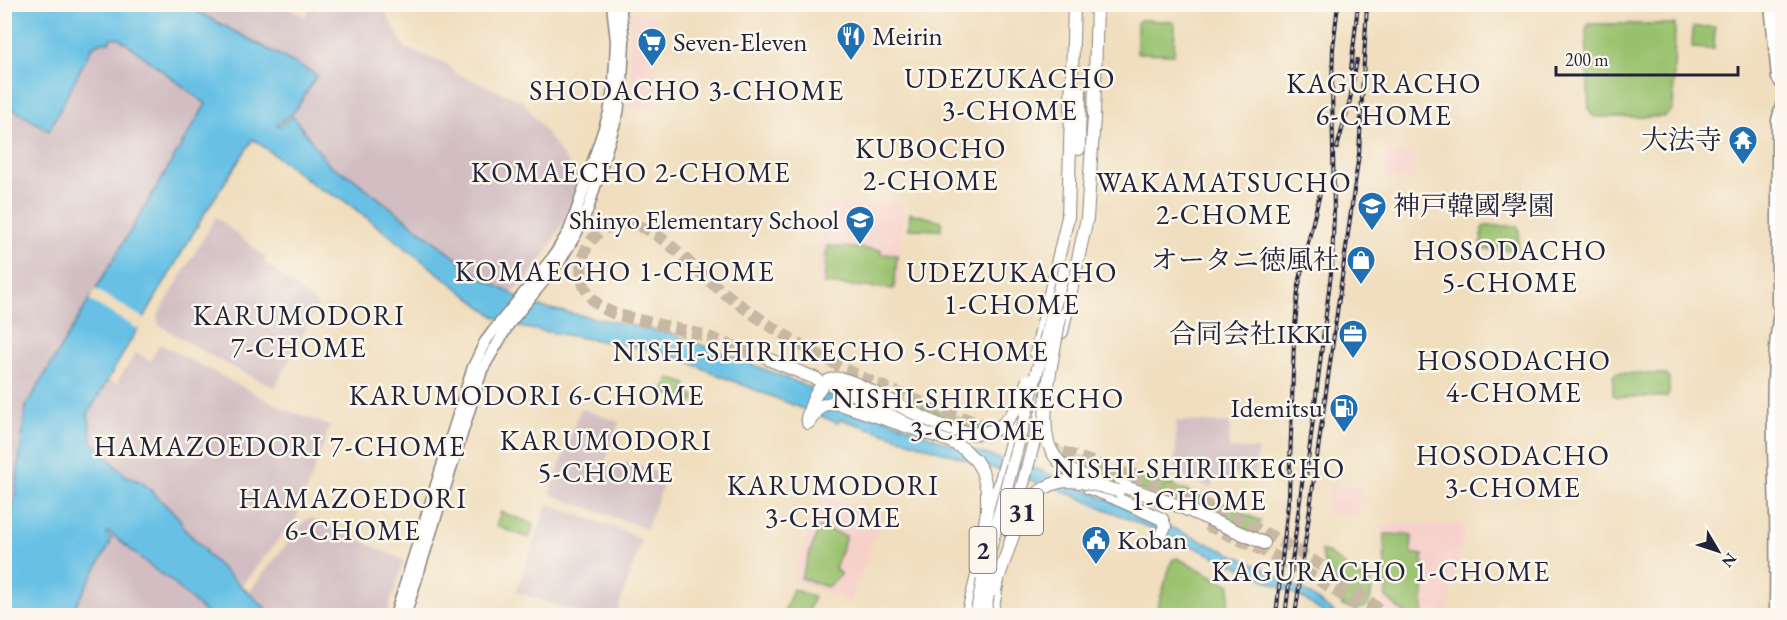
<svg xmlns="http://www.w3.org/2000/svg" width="1787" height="620" font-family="'EB Garamond','Noto Serif JP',serif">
<rect width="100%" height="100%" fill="#fbf7ec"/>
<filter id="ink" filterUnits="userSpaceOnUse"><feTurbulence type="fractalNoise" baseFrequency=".0167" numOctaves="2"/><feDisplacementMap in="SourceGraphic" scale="12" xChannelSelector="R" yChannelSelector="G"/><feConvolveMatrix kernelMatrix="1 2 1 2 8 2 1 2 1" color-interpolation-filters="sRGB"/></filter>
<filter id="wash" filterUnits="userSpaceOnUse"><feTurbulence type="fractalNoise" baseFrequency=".008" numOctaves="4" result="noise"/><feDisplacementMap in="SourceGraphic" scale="24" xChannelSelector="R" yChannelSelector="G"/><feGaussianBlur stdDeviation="1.35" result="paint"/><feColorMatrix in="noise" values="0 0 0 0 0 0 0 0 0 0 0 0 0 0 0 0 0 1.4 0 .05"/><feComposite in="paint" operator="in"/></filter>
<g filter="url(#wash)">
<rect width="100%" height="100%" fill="#f0debe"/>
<g fill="#f7d0ca">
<path d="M629,13L657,14L656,109H628L631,82Z"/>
<path d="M1386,153H1414L1413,179L1385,178Z"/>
<path d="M901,204L903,206L897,290L817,285L822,207L824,205Z"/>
<path d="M1330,485H1361L1360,515H1329L1326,512Z"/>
<path d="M822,494L882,516L851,600L849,601L792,580Z"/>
<path d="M1385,523L1463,525L1466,528L1447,615L1382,614L1381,526Z"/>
</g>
<g fill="#d2bec2">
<path d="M185,5H288L287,7L305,17L312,5H381L406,49L446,63L456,73L524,102L580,180L569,212L546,253L528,277L512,294L482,278L351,177L329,165L293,116L279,127L277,124L295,111L317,75Z"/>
<path d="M112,37L119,38L207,104L26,406L5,572V104L13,109L74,85L92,47L101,42H109Z"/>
<path d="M216,217L267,258L264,262L318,305L275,388L216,359L159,325L157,317Z"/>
<path d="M160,344L285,409L330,426L302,504L297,503L295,508L299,514L242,585L204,553L205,551L183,528L179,519L143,483L125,475L92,441L88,413L109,380L116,384L136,352L150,361Z"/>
<path d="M583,409L619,422L605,463L623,469L627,461L666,476L647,529L552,495L550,492L580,410Z"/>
<path d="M1176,421L1230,423L1229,449H1257L1256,474H1231L1230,480H1212V488L1175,474Z"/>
<path d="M547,504L632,534V536L642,540L616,615H585L516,592Z"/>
<path d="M311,518L404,560L387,615H327L321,610L317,615H273L249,592L305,521Z"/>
<path d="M109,532L159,573L169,579L208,615L70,616L110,544L106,534Z"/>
</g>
<g fill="#98c16d" stroke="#5d7254" stroke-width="1.5">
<path d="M1140,20L1171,21L1175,24L1174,54L1137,53V23Z"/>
<path d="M1589,24H1675L1673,110L1663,117H1594L1589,110L1586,29Z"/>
<path d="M1693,27H1715L1714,49L1692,48Z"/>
<path d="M910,213L942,221L941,230L909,229Z"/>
<path d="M1485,226H1516L1519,228L1518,250L1481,249L1482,228Z"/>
<path d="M827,246L881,250V254L897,255L894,289L824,284Z"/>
<path d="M1616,373L1666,374L1669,377V393L1666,397H1616L1613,394V376Z"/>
<path d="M669,378L687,384L685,392L695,396L693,403L664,393Z"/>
<path d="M921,405L997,431L992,444L916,418Z"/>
<path d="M1053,446L1120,471L1172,485L1261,521L1254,534L1163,497L1081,473L1064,461Z"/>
<path d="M501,512L534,524L529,538L496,526Z"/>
<path d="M819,527L846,536L835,568L841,575L827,587L801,578Z"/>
<path d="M1384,534L1412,535L1411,553L1423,555V615H1406L1386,597Z"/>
<path d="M1321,551H1325L1362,578L1372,579C1371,605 1371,614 1342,606L1339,586L1323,561Z"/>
<path d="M1177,558L1230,585L1227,615H1155L1172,560Z"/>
<path d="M793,589L814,597L807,615H783Z"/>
</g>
<path fill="#68c1e5" stroke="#457290" stroke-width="1.5" d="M4,5H185L317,75L295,111L277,124L279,126L293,116L329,165L351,177L482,278L535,306L670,333L769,371L947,443L1042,471L1264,568L1265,571L1306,592L1337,615H1326L1304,599L1233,564L1061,490L840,419L838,423L713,373L680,358L648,349L519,327L494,316L342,199L318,188L253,139L206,211L88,414L92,441L125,475L143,483L180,519L183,528L206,551L205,553L273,615H208L169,579L159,573L109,532L106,534L111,538L110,544L70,615H5V572L26,406L206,104L119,38L112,37L109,42H101L92,47L49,131L5,104Z"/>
<path fill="#f0debe" d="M95,289L145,319L138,329L89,300Z"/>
</g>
<g filter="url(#ink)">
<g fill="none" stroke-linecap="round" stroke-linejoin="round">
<g stroke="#c7b8a4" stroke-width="12" stroke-dasharray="12 6" stroke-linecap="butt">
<path d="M770,360L703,335L618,315C549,292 588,201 646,229C671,241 690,266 712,283C756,319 804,349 855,374C1029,456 1239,482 1386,616"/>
<path d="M1206,525C1268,552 1316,573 1370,616"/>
</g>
<g stroke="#89807c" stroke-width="13">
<g id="primary">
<path d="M1770,4L1777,78L1782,85"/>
<path d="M1780,4L1782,39"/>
<path d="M1777,304V120L1782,102"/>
<path d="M395,616L473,367L485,342L494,330L553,257L569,231L577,209L609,113L614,83L616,41L612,4"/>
<path d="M405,616L482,370L509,324L560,261L576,234L588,209L618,113L622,83L624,41L620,4"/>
<path d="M1775,616C1775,582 1776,548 1775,514C1773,441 1768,367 1782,294"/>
</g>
</g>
<g stroke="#89807c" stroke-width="14">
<g id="highway">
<path d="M1079,149L1080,92"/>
<path d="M1062,332L1087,218L1094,117L1097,4"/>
<path d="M1036,353L1068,217L1074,4"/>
<path d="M770,360L817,379"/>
<path d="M838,388L921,422"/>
<path d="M1782,392V475"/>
<path d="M807,418C823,361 842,377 883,397"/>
<path d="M808,423L821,406L834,402L948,440L964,449L976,461L982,471L987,490V510"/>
<path d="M1120,485L1176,505L1264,543"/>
<path d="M1089,488L1115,498L1162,519L1165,526L1158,542"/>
<path d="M989,524L1021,405"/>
<path d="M1010,533L1043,407"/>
<path d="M967,616L980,564"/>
<path d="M991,616L998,581"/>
</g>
</g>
<use href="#primary" stroke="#fff" stroke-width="10"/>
<use href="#highway" stroke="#fff" stroke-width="12"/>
<g stroke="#22223b" stroke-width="4">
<g id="rail">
<path d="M1351,69L1358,4"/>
<path d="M1337,148L1350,100L1357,60"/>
<path d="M1306,477L1332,265L1334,212L1332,84L1333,48L1338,4"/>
<path d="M1276,616L1289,495L1294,340L1298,290L1304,259L1321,189"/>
<path d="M1285,616L1304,468"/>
<path d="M1295,616L1359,154L1367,4"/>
</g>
</g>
<use href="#rail" stroke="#fbf7ec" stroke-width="1.5" stroke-dasharray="4.5" stroke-linecap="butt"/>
<g stroke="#89807c" stroke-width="14" stroke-linecap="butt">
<g id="highway-bridge">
<path d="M1060,317C1056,340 1051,363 1048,386C1042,429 1041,468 1093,478"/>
<path d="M883,397C913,411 972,452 1003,424C1016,413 1022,395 1028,380"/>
<path d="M977,573L987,511"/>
<path d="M995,590C998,576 1004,563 1008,550C1018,520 1030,483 1068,481C1085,481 1102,487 1118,491"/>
<path d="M976,616L985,568L1065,266"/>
<path d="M984,616L991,579"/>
</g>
</g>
<use href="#highway-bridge" stroke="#fff" stroke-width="12"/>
</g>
</g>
<defs>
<g id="restaurant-pin" transform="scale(1.5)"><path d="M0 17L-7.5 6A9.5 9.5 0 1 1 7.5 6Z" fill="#1f6fb2" stroke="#fbf7ec"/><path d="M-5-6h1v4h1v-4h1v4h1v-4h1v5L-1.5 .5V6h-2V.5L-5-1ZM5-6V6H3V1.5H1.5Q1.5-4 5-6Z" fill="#fff"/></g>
<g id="supermarket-pin" transform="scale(1.5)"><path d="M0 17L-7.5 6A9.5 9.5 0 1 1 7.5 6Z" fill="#1f6fb2" stroke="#fbf7ec"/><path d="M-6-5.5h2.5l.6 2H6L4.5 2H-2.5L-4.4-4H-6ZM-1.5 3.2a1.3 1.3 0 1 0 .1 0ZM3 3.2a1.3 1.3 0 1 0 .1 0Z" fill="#fff"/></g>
<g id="temple-pin" transform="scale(1.5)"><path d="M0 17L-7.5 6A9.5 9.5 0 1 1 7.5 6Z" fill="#1f6fb2" stroke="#fbf7ec"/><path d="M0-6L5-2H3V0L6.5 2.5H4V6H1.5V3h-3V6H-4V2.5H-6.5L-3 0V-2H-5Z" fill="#fff"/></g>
<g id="school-pin" transform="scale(1.5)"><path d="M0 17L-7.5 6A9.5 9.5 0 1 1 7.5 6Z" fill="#1f6fb2" stroke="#fbf7ec"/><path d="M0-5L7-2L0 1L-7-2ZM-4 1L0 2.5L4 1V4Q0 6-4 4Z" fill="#fff"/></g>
<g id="shop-pin" transform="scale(1.5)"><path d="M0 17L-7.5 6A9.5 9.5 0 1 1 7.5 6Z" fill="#1f6fb2" stroke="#fbf7ec"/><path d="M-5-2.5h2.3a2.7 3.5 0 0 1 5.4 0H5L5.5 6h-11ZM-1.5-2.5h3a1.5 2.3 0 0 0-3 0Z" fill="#fff"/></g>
<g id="office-pin" transform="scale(1.5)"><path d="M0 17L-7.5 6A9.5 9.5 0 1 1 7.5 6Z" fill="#1f6fb2" stroke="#fbf7ec"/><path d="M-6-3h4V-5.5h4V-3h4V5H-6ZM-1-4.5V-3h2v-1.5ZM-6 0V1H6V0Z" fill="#fff"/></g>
<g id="fuel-pin" transform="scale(1.5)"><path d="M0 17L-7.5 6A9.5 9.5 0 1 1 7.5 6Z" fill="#1f6fb2" stroke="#fbf7ec"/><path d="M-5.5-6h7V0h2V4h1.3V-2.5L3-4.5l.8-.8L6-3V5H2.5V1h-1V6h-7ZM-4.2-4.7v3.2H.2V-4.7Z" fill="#fff"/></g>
<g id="civic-pin" transform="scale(1.5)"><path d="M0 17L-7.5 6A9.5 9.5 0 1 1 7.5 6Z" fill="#1f6fb2" stroke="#fbf7ec"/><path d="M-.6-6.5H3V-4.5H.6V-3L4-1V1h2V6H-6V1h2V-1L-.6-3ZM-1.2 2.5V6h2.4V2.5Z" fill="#fff"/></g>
</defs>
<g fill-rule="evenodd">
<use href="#restaurant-pin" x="851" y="36"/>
<use href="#supermarket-pin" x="652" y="42"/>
<use href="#temple-pin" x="1743" y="140"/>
<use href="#school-pin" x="1372" y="206"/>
<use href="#school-pin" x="860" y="220"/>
<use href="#shop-pin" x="1361" y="260"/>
<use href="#office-pin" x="1353" y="334"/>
<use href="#fuel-pin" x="1344" y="408"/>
<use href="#civic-pin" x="1096" y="540"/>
</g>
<g text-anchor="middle" stroke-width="5" stroke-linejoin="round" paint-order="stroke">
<g fill="#fbf7ec" stroke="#636270" stroke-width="1.5">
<rect x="1001" y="489" width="42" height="46" rx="4.5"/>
<rect x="969.5" y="527" width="27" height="46" rx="4.5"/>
</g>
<g font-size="26" font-weight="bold" fill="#22223b">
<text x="1022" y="521">31</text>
<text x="983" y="559">2</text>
</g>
<g font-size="27" fill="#22223b" stroke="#fbf7ec" text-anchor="end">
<text x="872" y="45" text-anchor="start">Meirin</text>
<text x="673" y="51" text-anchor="start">Seven-Eleven</text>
<text x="1722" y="149">大法寺</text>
<text x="1393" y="215" text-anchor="start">神戸韓國學園</text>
<text x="839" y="229">Shinyo Elementary School</text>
<text x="1340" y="269">オータニ徳風社</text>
<text x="1332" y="343">合同会社IKKI</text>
<text x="1323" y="417">Idemitsu</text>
<text x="1117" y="549" text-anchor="start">Koban</text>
</g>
<g font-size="28" letter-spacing="1.5" fill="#22223b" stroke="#fbf7ec">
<text x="1010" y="88">UDEZUKACHO<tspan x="1010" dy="32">3-CHOME</tspan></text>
<text x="1384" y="93">KAGURACHO<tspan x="1384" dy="32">6-CHOME</tspan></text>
<text x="687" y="100">SHODACHO 3-CHOME</text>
<text x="931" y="158">KUBOCHO<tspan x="931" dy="32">2-CHOME</tspan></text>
<text x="631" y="182">KOMAECHO 2-CHOME</text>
<text x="1224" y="192">WAKAMATSUCHO<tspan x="1224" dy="32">2-CHOME</tspan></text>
<text x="1510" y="260">HOSODACHO<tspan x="1510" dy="32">5-CHOME</tspan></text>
<text x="615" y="281">KOMAECHO 1-CHOME</text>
<text x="1012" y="282">UDEZUKACHO<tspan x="1012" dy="32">1-CHOME</tspan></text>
<text x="299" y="325">KARUMODORI<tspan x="299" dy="32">7-CHOME</tspan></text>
<text x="831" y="361">NISHI-SHIRIIKECHO 5-CHOME</text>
<text x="1514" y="370">HOSODACHO<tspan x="1514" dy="32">4-CHOME</tspan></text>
<text x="527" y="405">KARUMODORI 6-CHOME</text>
<text x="978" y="408">NISHI-SHIRIIKECHO<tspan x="978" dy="32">3-CHOME</tspan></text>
<text x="606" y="450">KARUMODORI<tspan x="606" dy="32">5-CHOME</tspan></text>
<text x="280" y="456">HAMAZOEDORI 7-CHOME</text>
<text x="1513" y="465">HOSODACHO<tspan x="1513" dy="32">3-CHOME</tspan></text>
<text x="1199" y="478">NISHI-SHIRIIKECHO<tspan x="1199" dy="32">1-CHOME</tspan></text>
<text x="833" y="495">KARUMODORI<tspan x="833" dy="32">3-CHOME</tspan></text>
<text x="353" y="508">HAMAZOEDORI<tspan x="353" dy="32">6-CHOME</tspan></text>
<text x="1381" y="581">KAGURACHO 1-CHOME</text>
</g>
</g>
<rect width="1787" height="620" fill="none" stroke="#fbf7ec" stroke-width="24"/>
<g transform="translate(1718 551) rotate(129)" stroke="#fbf7ec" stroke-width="4.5" paint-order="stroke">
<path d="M0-4.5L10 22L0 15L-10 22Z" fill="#22223b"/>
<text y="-9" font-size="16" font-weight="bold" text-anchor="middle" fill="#22223b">N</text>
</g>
<path d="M1556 66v9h182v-9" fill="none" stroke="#22223b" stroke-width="3"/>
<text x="1565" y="66" font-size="18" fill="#22223b" stroke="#fbf7ec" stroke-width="4.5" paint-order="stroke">200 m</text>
</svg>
